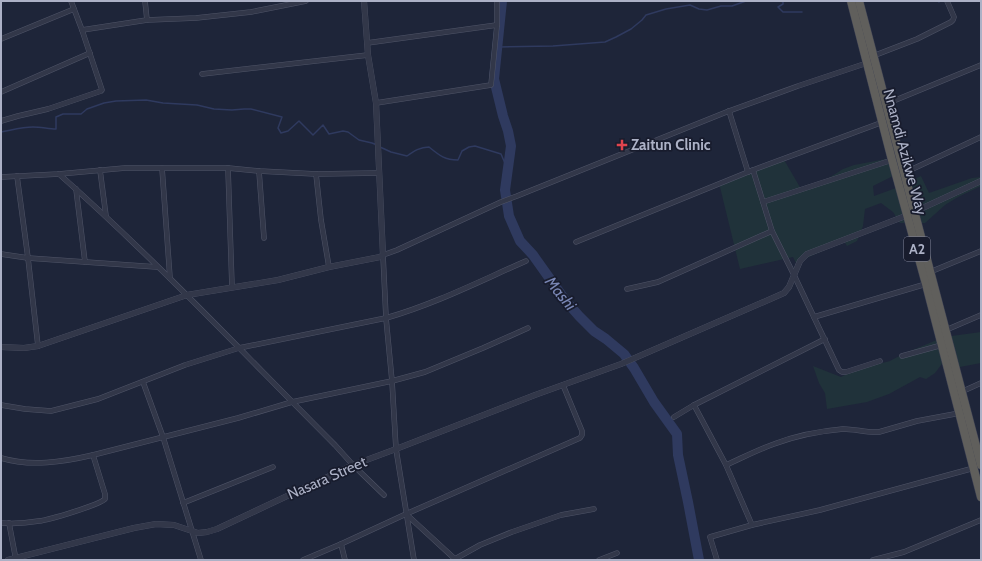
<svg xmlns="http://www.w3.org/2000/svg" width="982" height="561" font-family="Cabin,sans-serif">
<rect width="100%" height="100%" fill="#1e2539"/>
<g fill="#20323a">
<path d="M902,156L909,168L873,186L874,196L896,188L921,176L929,193L972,178L981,177V186L958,197L945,205L925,223H900L893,212L881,203L865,209L863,226L857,241L847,246L844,241L796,263L793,257L740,269L719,183L783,158L801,189L816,186L843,169L854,165Z"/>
<path d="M981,332V363L949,369L944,361L935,373L926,379L920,377L889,394L867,402L827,409L825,393L819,383L813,366L841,377L855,370L890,361L903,354L944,337Z"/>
</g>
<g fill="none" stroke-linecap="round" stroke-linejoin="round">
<g stroke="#2f3a5f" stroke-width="1.5">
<path d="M781,1L783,2V4L778,7L783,12H802"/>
<path d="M938,1L939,2"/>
<path d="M498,47L553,46L605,42L616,37L631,29L642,20L646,15L666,9L690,5L699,9L707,10L721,6H732L746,1"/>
<path d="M1,132C12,130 22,127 33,127C41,127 49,129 56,129V117L63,114H81L87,109L104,103L116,101L146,100L163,103L197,105L214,109L232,110L244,109H251L282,117L278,128L281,133L288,131L299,121L313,135L323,125L329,134L343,131L348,132L359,140L372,143L377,145"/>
<path d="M380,147L391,152L407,156C414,151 420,147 429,147C440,156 445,160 458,160L462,151L469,147L475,146L501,154L507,168"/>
</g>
<path stroke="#2f3a5f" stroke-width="10" d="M502,1L494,79L503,116L508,131L511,146L505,190L509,216L520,241L533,255L565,300L579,316L594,331L606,339L624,354L634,368L654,402L677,434L678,455L688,502L699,560"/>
<g stroke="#4f5467" stroke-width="5.5">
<g id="minor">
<path d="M145,1L147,20"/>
<path d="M82,30L147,20L196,18L251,12L306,1"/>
<path d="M1,39L74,9"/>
<path d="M367,43L497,25"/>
<path d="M873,56L917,39L951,22L953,20L954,17L947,1"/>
<path d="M202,74L368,55"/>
<path d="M1,92L90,53"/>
<path d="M376,103L491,85L497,25V1"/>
<path d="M886,104L981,65"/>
<path d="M729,111L748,172"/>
<path d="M1,121L18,116L48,109L101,91L102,90L82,30L71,1"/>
<path d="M162,168L170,278"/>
<path d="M228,168L232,287"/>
<path d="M100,170L106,216"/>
<path d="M753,170L772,231L794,275L839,370L842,372H846L880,361"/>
<path d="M259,171L264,238"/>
<path d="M904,173L981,137"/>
<path d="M59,174C156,260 244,354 335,445L353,465L384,495"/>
<path d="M316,174L321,220L329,267"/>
<path d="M17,176L28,258L38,346"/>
<path d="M1,177L59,174L125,168H228L259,171L316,174L379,173"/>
<path d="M76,189L85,262"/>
<path d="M763,202L892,160"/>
<path d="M576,242L753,170L883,122"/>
<path d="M1,254L28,258L157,267"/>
<path d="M930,272L981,251"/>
<path d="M627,289L658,282L772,231"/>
<path d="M814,317L926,284"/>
<path d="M946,330L981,315"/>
<path d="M902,356L942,345"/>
<path d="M143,382L163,437L201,560"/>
<path d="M961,392L981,383"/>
<path d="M1,405L25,409L51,411L98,399L185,365L239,348L386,318C435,304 480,281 526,261"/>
<path d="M674,417L694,405"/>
<path d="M1,458C31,467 63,462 93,455L238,418L292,402L392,381L425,372L483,348L528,328"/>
<path d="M726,465C742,458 757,450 774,444C795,436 820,431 843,429C855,429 867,433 879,432L917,421L960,413"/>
<path d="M183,503L273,467"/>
<path d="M406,514L456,560"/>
<path d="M1,523C13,524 27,523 39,521C49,520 99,505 105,499V494L93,455"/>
<path d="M9,523L16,560"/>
<path d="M752,525L726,465L694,405L825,339"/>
<path d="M341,544L345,560"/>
<path d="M455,559L480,545L512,532L561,515L594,509"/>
<path d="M303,560L341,544L406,514L580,438L582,435V431L563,385"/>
<path d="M414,560L396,449L392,381L386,318L383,255L397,250L501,202L517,196L729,111L798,86L867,63"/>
<path d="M599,560L617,553"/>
<path d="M717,560L710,537L752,525L820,510L974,468"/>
<path d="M873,560L904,552L981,520"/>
</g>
</g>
<g stroke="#4f5467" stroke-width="6">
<g id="tertiary">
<path d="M914,212L981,181"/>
<path d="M1,347L24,348L38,346L187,295L278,280L329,267L380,257L383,255L376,103L368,55L364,1"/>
<path d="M8,560L134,528L156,524L174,525L198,533L207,532L217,529L353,465L396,449L535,395L621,364L775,297L784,293L789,287L800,261L807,254L908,215"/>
</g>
</g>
<g stroke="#3d4153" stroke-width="9">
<g id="trunk">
<path d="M851,1L892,160L926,284L981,497"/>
<path d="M859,1L981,465"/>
</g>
</g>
<use href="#minor" stroke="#323749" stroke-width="4.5"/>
<use href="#tertiary" stroke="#323749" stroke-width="5.5"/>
<use href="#trunk" stroke="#605f5c" stroke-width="8"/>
</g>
<path fill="#e0444e" stroke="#181c2d" stroke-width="1.5" d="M620 139h4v4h4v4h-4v4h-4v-4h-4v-4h4z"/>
<g text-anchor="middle" stroke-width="3.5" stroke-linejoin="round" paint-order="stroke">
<rect fill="#181c2d" stroke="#808498" stroke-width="1" x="904" y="237" width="26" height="24" rx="3"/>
<g font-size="14" font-weight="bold" fill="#acb1c6">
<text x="917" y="254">A2</text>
</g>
<g font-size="15" font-weight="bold" fill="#acb1c6" stroke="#181c2d" text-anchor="start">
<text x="631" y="150">Zaitun Clinic</text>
</g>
<g font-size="15" fill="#acb1c6" stroke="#181c2d">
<text transform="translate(905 152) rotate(75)" y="5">Nnamdi Azikwe Way</text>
<text transform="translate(327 478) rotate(-24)" y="5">Nasara Street</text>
</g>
<g font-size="16" font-style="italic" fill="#7a87b5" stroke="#181c2d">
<text transform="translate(561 293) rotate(51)" y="6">Mashi</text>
</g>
</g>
<rect width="982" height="561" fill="none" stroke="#acb1c6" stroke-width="4"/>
</svg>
